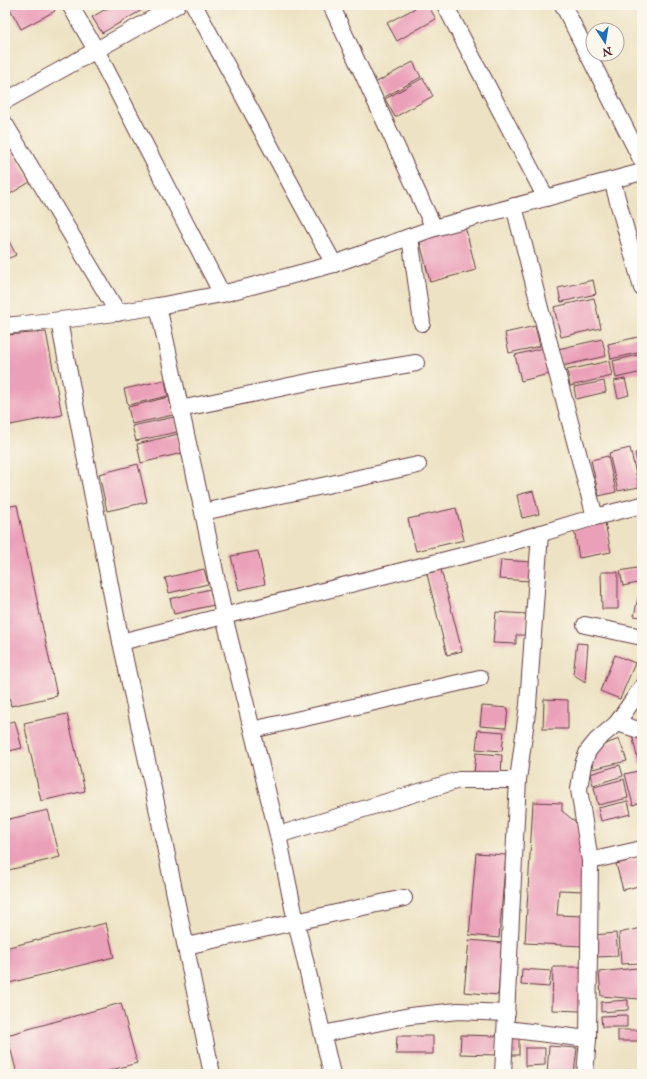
<svg xmlns="http://www.w3.org/2000/svg" width="647" height="1079" font-family="'IM FELL English',serif">
<rect width="100%" height="100%" fill="#fbf7ec"/>
<filter id="ink" filterUnits="userSpaceOnUse"><feTurbulence type="fractalNoise" baseFrequency=".025" numOctaves="2"/><feDisplacementMap in="SourceGraphic" scale="8" xChannelSelector="R" yChannelSelector="G"/><feConvolveMatrix kernelMatrix="1 2 1 2 8 2 1 2 1" color-interpolation-filters="sRGB"/></filter>
<filter id="wash" filterUnits="userSpaceOnUse"><feTurbulence type="fractalNoise" baseFrequency=".012" numOctaves="4" result="noise"/><feDisplacementMap in="SourceGraphic" scale="16" xChannelSelector="R" yChannelSelector="G"/><feGaussianBlur stdDeviation="0.9" result="paint"/><feColorMatrix in="noise" values="0 0 0 0 0 0 0 0 0 0 0 0 0 0 0 0 0 1.4 0 .05"/><feComposite in="paint" operator="in"/></filter>
<g filter="url(#wash)">
<rect width="100%" height="100%" fill="#ede2c3"/>
<g id="blocks">
<g fill="#eba0b9">
<path d="M8,5H52L55,11L21,29Z"/>
<path d="M113,5H151L102,33L92,17Z"/>
<path d="M421,5H428L436,19L397,41L387,23Z"/>
<path d="M413,62L421,77L383,98L375,83Z"/>
<path d="M423,78L433,96L395,117L385,99Z"/>
<path d="M5,140L30,182L5,197Z"/>
<path d="M465,226L476,270L430,282L419,238Z"/>
<path d="M5,233L16,255L5,260Z"/>
<path d="M593,280L596,294L561,302L558,288Z"/>
<path d="M594,298L601,328L561,337L554,307Z"/>
<path d="M535,326L540,346L509,353L505,333Z"/>
<path d="M46,332L62,415L5,426V335Z"/>
<path d="M642,336V352L611,359L608,344Z"/>
<path d="M602,339L606,356L562,366L558,349Z"/>
<path d="M543,348L549,374L521,381L515,355Z"/>
<path d="M642,354V372L616,378L613,361Z"/>
<path d="M609,361L612,376L570,386L567,370Z"/>
<path d="M625,379L629,395L618,398L614,381Z"/>
<path d="M165,380L168,396L128,405L124,389Z"/>
<path d="M604,381L606,392L576,399L574,387Z"/>
<path d="M169,397L173,415L132,424L128,407Z"/>
<path d="M174,417L177,432L136,441L132,426Z"/>
<path d="M178,434L182,453L141,463L137,444Z"/>
<path d="M630,448L639,487L618,491L609,453Z"/>
<path d="M642,451V480H641L635,453Z"/>
<path d="M608,456L616,492L599,496L591,460Z"/>
<path d="M138,464L147,502L107,511L99,474Z"/>
<path d="M533,491L539,514L522,518L517,495Z"/>
<path d="M17,505L57,696L11,706L5,677V507Z"/>
<path d="M456,508L464,540L416,551L408,519Z"/>
<path d="M605,523L611,552L579,558L574,529Z"/>
<path d="M258,551L265,584L239,590L231,556Z"/>
<path d="M501,560L532,562L530,581L499,579Z"/>
<path d="M440,566L462,651L447,655L426,570Z"/>
<path d="M642,567V582L623,586L620,571Z"/>
<path d="M204,569L208,584L169,593L165,578Z"/>
<path d="M601,572H618V609H602Z"/>
<path d="M210,589L214,605L174,614L170,599Z"/>
<path d="M642,592V617L634,616L639,593Z"/>
<path d="M496,612L526,614L525,635H516V644L493,643Z"/>
<path d="M577,643L588,644L585,682L573,674Z"/>
<path d="M615,655L635,663L620,699L600,691Z"/>
<path d="M544,699L568,700V729H543Z"/>
<path d="M482,706L508,708L506,728L480,726Z"/>
<path d="M67,714L85,791L41,801L24,723Z"/>
<path d="M15,721L22,748L5,752V723Z"/>
<path d="M478,730L504,732L502,751L476,749Z"/>
<path d="M631,730L642,737V764L639,765Z"/>
<path d="M619,739L627,761L592,769L593,749Z"/>
<path d="M476,753L502,755L501,776L474,774Z"/>
<path d="M620,765L623,776L593,785L590,774Z"/>
<path d="M642,770V802L633,805L625,774Z"/>
<path d="M624,779L628,798L598,805L594,787Z"/>
<path d="M628,801L631,814L601,821L598,808Z"/>
<path d="M533,802L562,803V811L582,827L585,891L559,890L557,915L584,916L582,946L525,943Z"/>
<path d="M48,810L60,857L5,871V820Z"/>
<path d="M476,853L506,855L499,938L469,935Z"/>
<path d="M640,858L642,865V885L623,890L616,864Z"/>
<path d="M106,923L114,957L5,984V948Z"/>
<path d="M642,928V963L621,964L619,933Z"/>
<path d="M616,933L618,956L596,957L594,935Z"/>
<path d="M469,940L502,943L498,995L464,992Z"/>
<path d="M553,967H582L581,1011L552,1010Z"/>
<path d="M637,968L640,999L601,996L599,972Z"/>
<path d="M522,969L551,971L549,987L521,985Z"/>
<path d="M628,1000V1010L601,1012V1002Z"/>
<path d="M121,1003L137,1063L97,1074H17L7,1035Z"/>
<path d="M627,1015V1027H602L601,1016Z"/>
<rect x="618" y="1030" width="24" height="11"/>
<rect x="508" y="1034" width="11" height="21"/>
<path d="M461,1035L497,1036V1055L460,1054Z"/>
<path d="M397,1036H433V1054H396Z"/>
<path d="M549,1046L577,1048L574,1074H547Z"/>
<path d="M525,1048H545V1065L525,1066Z"/>
</g>
</g>
</g>
<g filter="url(#ink)">
<use href="#blocks" fill-opacity="0" stroke="#623c42" stroke-width="1"/>
<g fill="none" stroke-linecap="round" stroke-linejoin="round">
<g stroke="#623c42" stroke-width="18">
<g id="street">
<path d="M70,5L96,50L222,294"/>
<path d="M194,5L334,264"/>
<path d="M331,5L434,228"/>
<path d="M445,5L546,198"/>
<path d="M563,5L642,161"/>
<path d="M5,101L177,5"/>
<path d="M5,124L118,313"/>
<path d="M612,180L642,288"/>
<path d="M514,206L541,312L595,517"/>
<path d="M410,237L422,323"/>
<path d="M158,306L222,294L334,264L434,228L642,172"/>
<path d="M59,321L121,642L154,793L212,1074"/>
<path d="M5,326C56,321 107,315 158,306L203,512L224,616L278,835L296,922L332,1074"/>
<path d="M180,409L332,377L416,363"/>
<path d="M203,512L418,465"/>
<path d="M585,625L642,637"/>
<path d="M121,642L489,549L595,517L642,505"/>
<path d="M617,723L642,687"/>
<path d="M252,730L480,678"/>
<path d="M278,835L459,780H518"/>
<path d="M590,861L579,789L583,764L588,751L597,740L617,723L642,731"/>
<path d="M186,946L404,898"/>
<path d="M506,1029L588,1039L585,1074"/>
<path d="M323,1034L410,1016L458,1011L507,1013"/>
<path d="M588,1039L590,861L642,849"/>
<path d="M503,1074L518,780L528,705L540,533"/>
</g>
</g>
<use href="#street" stroke="#fff" stroke-width="16"/>
</g>
</g>
<rect width="647" height="1079" fill="none" stroke="#fbf7ec" stroke-width="20"/>
<g transform="translate(605 42) rotate(168)"><circle r="19" fill="#fbf7ec" stroke="#b4a19f"/>
<path d="M0-3L7 15L0 10L-7 15Z" fill="#1f6fb2"/>
<text y="-6" font-size="11" font-weight="bold" text-anchor="middle" fill="#4a1f2b">N</text>
</g>
</svg>
